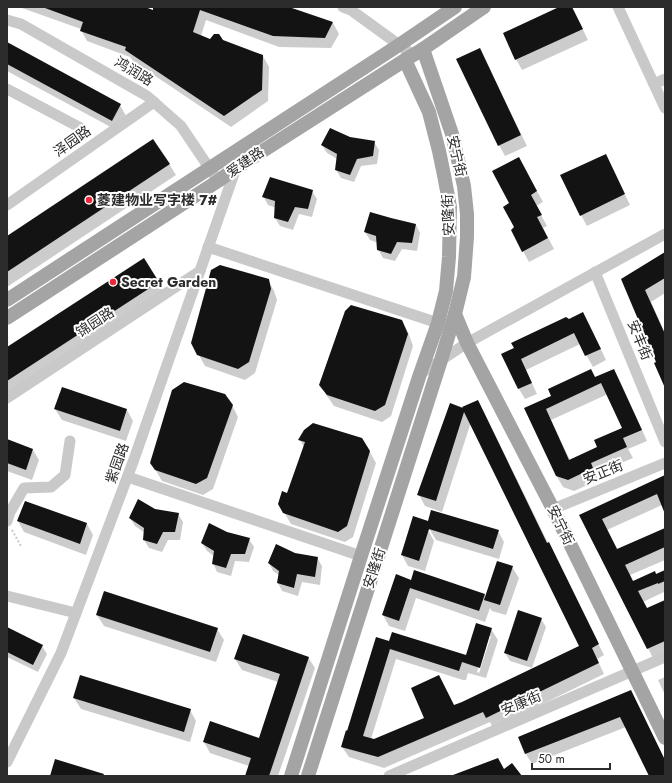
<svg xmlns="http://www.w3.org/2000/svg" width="672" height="783" font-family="Jost,'Noto Sans SC',sans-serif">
<rect width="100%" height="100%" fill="#fff"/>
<g fill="#0003" fill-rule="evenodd">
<path d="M19,7H142L153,11L154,7H286L333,23L339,34L331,48L279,47L206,20L201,36L210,40L223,41L263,56L269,67L268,101L231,127L133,61L130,57L87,41L81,30V29Z"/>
<path d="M562,7H572L588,40L522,70L516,59Z"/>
<path d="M7,43L120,105L126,116L118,131L7,71Z"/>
<path d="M485,60L527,146L505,156L499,145Z"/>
<path d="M349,138L374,142L379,150L377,164L361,166L354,182L341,178L336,170L337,159L327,153L322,145Z"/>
<path d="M169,164L176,175L7,287V237Z"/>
<path d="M611,166L630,205L587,226L581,215Z"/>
<path d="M525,169L543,202L536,206L547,226L543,228L554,249L529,262L523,251L515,227L511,204Z"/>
<path d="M312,191L317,199L312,217L299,214L293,230L280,226L275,218L276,208L268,205L263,196Z"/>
<path d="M416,225L420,233L417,251L402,249L395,261L383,258L378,249V243L370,240L365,232Z"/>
<path d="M665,253V293L651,302L664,331H665V385L657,363L622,279Z"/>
<path d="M268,280L274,291L277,300L255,373L245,380L205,366L192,343Z"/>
<path d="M158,282L164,293L7,395V348Z"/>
<path d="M583,313L589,324L606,360L593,367L580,344L526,370L537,394L525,399L519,389L503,354Z"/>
<path d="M402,321L408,332L413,346L391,416L382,422L334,406L327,396L320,385Z"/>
<path d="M614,370L620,381L647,441L628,449L633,458L596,474L599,480L574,491L563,487L556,475L526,408ZM608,394L623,428L598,447L570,460L551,420Z"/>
<path d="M478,402L484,412L548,543L554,554L604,655L597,659L604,674L493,728L490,722L384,768L349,757L342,747L390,642L466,656L491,629L498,640L486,678L468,673L466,680H463L396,659L371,739L374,740L426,718L439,676L454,706L580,646L471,422L442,512L425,506L419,495L450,404L465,410ZM489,636H491L479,673L477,672Z"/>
<path d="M232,405L238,417L213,489L203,495L162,481L151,462Z"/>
<path d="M55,409L127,410L133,421L126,441L62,420Z"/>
<path d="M362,438L376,463L353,537L345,542L291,524L279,504L287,495L304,447L300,440Z"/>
<path d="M7,440L33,450L39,460L32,480L7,471Z"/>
<path d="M665,477V512L662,505L607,530L618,550L665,529V560L630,575L633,582L656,576L665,571V594L664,592L643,602L647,609L665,601V653L653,658L580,515Z"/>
<path d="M25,502L87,524L93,535L86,555L24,532L18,521Z"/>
<path d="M155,510L178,514L183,522L180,540H168L162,552L149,548L144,540L145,533L135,526L130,518Z"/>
<path d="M429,522L498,531L504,542L499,559L436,540L430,530H428L434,541L425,571L408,566L402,555Z"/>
<path d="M227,533L249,539L254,547L249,562L235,561L231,576L217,572L213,563L214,556L207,551L202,543Z"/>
<path d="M295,554L317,558L322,566L320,585L302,582L298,596L282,591L278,583L279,575L273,571L269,563Z"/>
<path d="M512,567L519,578L506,615L492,611L490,608L485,622L416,598L405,631L389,626L383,615L412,581L484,595L486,598Z"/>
<path d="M97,615L217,629L224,640L216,662L104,626Z"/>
<path d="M541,619L546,627L532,668L510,661L505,653Z"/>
<path d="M7,628L42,646L47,654L38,672L7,657Z"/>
<path d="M308,657L315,668L278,776H246L249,766L210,753L204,742L259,739L278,682L242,670L235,659Z"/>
<path d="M665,677V695L658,680Z"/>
<path d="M630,691L665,760V776H650L626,727L532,764L526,754L519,737Z"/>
<path d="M74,698L190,710L196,721L190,742L81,709Z"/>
</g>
<g fill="#131313" fill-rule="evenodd">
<path d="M45,7H145L153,10V7H289L333,22L325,38L273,36L200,10L193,32L210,39L214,34H219L223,40L263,55L262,90L224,116L125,50L126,47L80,31L83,22L45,8Z"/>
<path d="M559,7H572L583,29L515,60L503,33Z"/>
<path d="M7,42L121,104L112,121L7,64Z"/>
<path d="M480,48L521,135L498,146L456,59Z"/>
<path d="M330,128L350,137L375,141L373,156L357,159L350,175L335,170L337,154L321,145Z"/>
<path d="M153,139L170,164L7,272V236Z"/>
<path d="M606,154L625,194L580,216L560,175Z"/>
<path d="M519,157L537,191L531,195L542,215L537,217L548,238L522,252L511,230L514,227L503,207L509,203L492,171Z"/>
<path d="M270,177L313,190L308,209L295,207L288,222L274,218L275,201L262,197Z"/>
<path d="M370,212L391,218L416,224L412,243L397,242L391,254L377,250L376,236L364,232Z"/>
<path d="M665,252V278L645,290L665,334V388L654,363L656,362L621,279Z"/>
<path d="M144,258L159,282L7,381V347Z"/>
<path d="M220,265L269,279L271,289L249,362L238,369L197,355L191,343L211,270Z"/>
<path d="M351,305L402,320L408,334L385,405L375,411L327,395L319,385L345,311Z"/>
<path d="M583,312L601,349L585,356L574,333L521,359L532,383L518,389L501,354L514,348L511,343L566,317L569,319Z"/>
<path d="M591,369L595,377L614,369L642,430L623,438L627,447L591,463L593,468L568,480L556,476L524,408L551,396L548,389ZM601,383L622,428L594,440L597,447L569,460L546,409Z"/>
<path d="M184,382L225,394L233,405L207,478L196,484L155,470L150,463L172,390Z"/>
<path d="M62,387L127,409L120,431L54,409Z"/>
<path d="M478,400L547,543L549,542L599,644L592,648L599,663L486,718L483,712L378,757L341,747L346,730L347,731L376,637L389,641L392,632L466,655L476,623L492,628L480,668L462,662L459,671L390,649L363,736L374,739L424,718L411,688L439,675L454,705L462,702L579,646L464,412L436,501L417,495L450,403L463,408L462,407Z"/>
<path d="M313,423L362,438L370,451L347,526L338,532L283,513L278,504L282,491L287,493L305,442L298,440L304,430Z"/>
<path d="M7,439L33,449L26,470L7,463Z"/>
<path d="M665,475V514L657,494L602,519L617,549L665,528V547L625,565L633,581L655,571L656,574L665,570V581L658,584V583L638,591L647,608L665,600V641L647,649L579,515Z"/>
<path d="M138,499L155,509L179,513L175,532H163L157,544L143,540L144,528L129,518Z"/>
<path d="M25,501L87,523L80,544L17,521Z"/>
<path d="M431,510L499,530L493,549L429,529L419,561L401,555L413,516L428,521Z"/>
<path d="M209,523L227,532L250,538L245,554H231L226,568L212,564L214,551L201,543Z"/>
<path d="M276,544L295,553L318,557L315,577L297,574L294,588L277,583L279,571L268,563Z"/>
<path d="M497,561L513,566L500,605L484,600Z"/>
<path d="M414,570L485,594L479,611L410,588L399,621L382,615L396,574L411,580Z"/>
<path d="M104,591L218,628L210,652L96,615Z"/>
<path d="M518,610L542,618L527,661L504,653Z"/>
<path d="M7,627L43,645L33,665L7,652Z"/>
<path d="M243,634L309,657L269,776H245L251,758L203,742L210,721L259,738L280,674L234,659Z"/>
<path d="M80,675L191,709L184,732L73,698Z"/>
<path d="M631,690L665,760V776H649L620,717L525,754L518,737Z"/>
<path d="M498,758L504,769L512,763L522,776H453V775Z"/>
<path d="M55,759L104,774L103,776H50Z"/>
</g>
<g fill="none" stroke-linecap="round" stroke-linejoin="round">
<path stroke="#c9c9c9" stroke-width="2" stroke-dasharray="2 2" stroke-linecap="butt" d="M12,530L21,546"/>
<g stroke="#c9c9c9" stroke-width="11">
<path d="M343,7L351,10L413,55"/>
<path d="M618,7L665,108"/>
<path d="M7,20L21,24L147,96L181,126L218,181"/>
<path d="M654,84L665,79"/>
<path d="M7,89L79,127"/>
<path d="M7,205L154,102"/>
<path d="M208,247L438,323"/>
<path d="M595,272L665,442"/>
<path d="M420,374L467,343L665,234"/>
<path d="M7,398L200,271"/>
<path d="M128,477L361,556"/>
<path d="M553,509L665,463"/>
<path d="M7,521L10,512L24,488L51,487L65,475L70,441"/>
<path d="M7,596L76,613"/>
<path d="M7,762L61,653L133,462L236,168"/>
<path d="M389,776L665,657"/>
</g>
<g stroke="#a4a4a4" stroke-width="14">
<path d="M7,300L399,45L455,7"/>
<path d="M455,314L467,343L553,509L665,738"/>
<path d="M7,318L218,181L236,168L405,60L423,49L484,7"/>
<path d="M291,776L361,556L420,374L438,323L446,291L449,257L450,207L444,175L439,151L429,112L405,60"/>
<path d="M308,776L441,360L455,314L464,277L467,237V214L464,186L452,134L423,49"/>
</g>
</g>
<g fill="#e92838" stroke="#fff" stroke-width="1.5">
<circle cx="89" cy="200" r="4"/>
<circle cx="113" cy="282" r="4"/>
</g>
<g text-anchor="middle" stroke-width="4" stroke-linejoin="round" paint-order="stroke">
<g font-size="14" fill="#2c2c2c" stroke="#fff">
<text transform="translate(134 71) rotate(31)" y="5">鸿润路</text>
<text transform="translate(72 141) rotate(-35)" y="5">泽园路</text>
<text transform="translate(457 156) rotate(77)" y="5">安宁街</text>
<text transform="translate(245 162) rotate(-34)" y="5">爱建路</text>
<text transform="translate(448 215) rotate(-93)" y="5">安隆街</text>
<text transform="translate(95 322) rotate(-33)" y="5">锦园路</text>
<text transform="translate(640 340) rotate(68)" y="5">安丰街</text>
<text transform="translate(117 463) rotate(-70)" y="5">紫园路</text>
<text transform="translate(603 472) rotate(-22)" y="5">安正街</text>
<text transform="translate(561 525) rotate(64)" y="5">安宁街</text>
<text transform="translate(374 568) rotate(-72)" y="5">安隆街</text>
<text transform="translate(521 703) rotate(-23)" y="5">安康街</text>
</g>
<g font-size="14" font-weight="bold" fill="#2c2c2c" stroke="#fff" text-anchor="start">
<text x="97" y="205">菱建物业写字楼 7#</text>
<text x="121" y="287">Secret Garden</text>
</g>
</g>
<rect width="672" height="783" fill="none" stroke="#2c2c2c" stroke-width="16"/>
<path d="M532 763v6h78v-6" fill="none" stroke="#2c2c2c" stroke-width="2"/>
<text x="538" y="763" font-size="12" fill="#2c2c2c" stroke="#ffffff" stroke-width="3" paint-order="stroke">50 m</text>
</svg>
